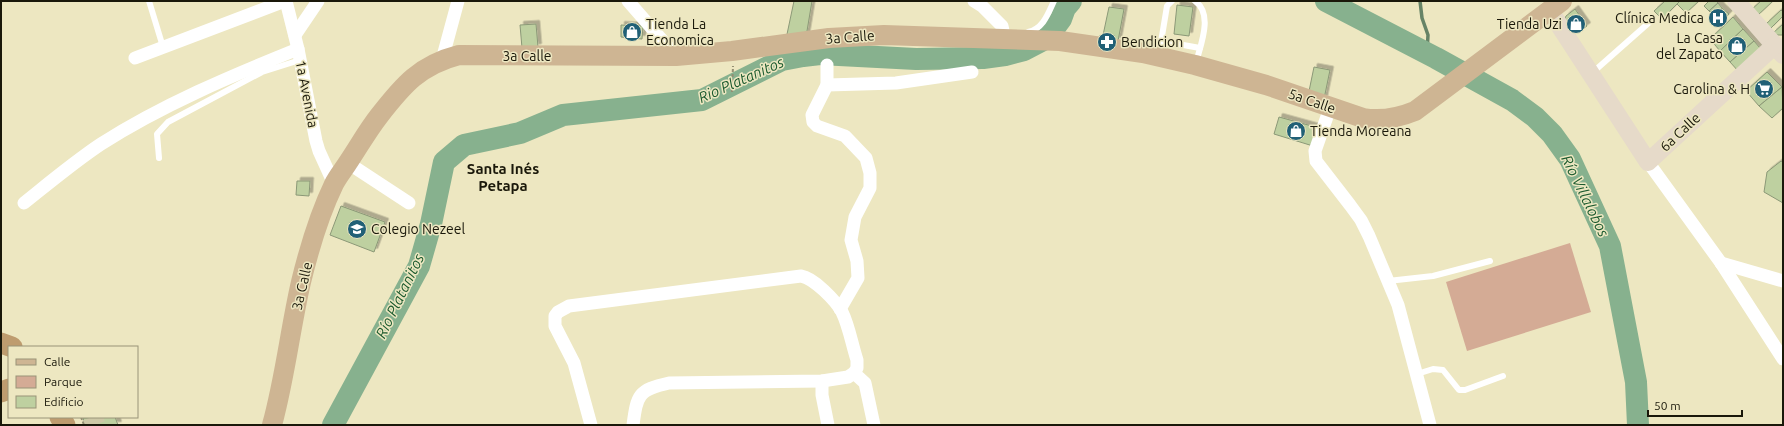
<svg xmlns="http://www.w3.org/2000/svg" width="1784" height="426" font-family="Ubuntu,sans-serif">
<defs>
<filter id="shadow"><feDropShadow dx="3.5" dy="-3.5" stdDeviation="0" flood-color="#0004"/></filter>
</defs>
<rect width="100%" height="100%" fill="#ede7c1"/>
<path fill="#d4ab95" d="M1570,243L1591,312L1467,351L1446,282Z"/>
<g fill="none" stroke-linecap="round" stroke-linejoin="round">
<path stroke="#668366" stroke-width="3.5" d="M1420,1L1422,18L1428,35L1427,53"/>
<g stroke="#87b18e" stroke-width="22">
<path d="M1326,1L1436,58L1512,100L1535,117L1552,134L1570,159L1610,246L1636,382L1638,425"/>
<path d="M333,425L419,266L431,224L444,162L464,145L520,133L563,115L702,100L782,60L803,56L820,54L916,59L983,58L1005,55L1024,50L1047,38L1061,19L1065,8L1071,1"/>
</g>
</g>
<g fill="#bed0a0" stroke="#8b9877" filter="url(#shadow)">
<path d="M794,1H812L806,37L786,39Z"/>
<path d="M1665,1H1680L1662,19L1654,11Z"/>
<path d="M1680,1H1699L1686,13L1677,4Z"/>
<path d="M1709,1H1716L1718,3L1709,11L1704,6Z"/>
<path d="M1761,1H1773L1757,16L1751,10Z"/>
<path d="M1718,3L1722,8L1714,16L1709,11Z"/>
<path d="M1177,5L1193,7L1189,36L1174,34Z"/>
<path d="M1109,7L1124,9L1118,41L1102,40Z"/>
<path d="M1722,8L1729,14L1716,27L1709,20Z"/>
<path d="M1575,9L1587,26L1574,35L1564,21L1566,16Z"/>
<path d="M1781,10L1783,12V16L1770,29L1766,24Z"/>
<path d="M1733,17L1743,29L1720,51L1710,39Z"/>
<path d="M536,24L538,47L522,48L520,25Z"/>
<path d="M1783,24V35H1776L1773,33Z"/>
<path d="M621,25L643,26L642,39L621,37Z"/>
<path d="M1743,29L1754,41L1730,62L1720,51Z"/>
<path d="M1754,41L1760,48L1739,72L1730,62Z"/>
<path d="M1314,67L1330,70L1324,99L1308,96Z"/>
<path d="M1767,72L1782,87L1759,106L1746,91Z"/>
<path d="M1782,87L1783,108L1772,118L1759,106Z"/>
<path d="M1279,117L1319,128L1313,146L1274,134Z"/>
<path d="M1781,161L1783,162V203L1764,192L1767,172Z"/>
<path d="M297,181H310L309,196L296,195Z"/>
<path d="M341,206L385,222L374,252L330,235Z"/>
<path d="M115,417L118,425H85L83,418Z"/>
</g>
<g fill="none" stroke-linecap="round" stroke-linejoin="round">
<path stroke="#cdc8a6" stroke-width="21" stroke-dasharray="21 10" stroke-linecap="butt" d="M92,417L95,425"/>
<g stroke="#938f73" stroke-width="2" stroke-dasharray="3 2" stroke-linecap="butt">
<path d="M732,92L733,66"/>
<path d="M81,417L84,425"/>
</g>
<g stroke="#fff" stroke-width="6">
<path d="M149,1L163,47"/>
<path d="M1195,1C1214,14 1200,46 1196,63"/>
<path d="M1028,32C1043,29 1048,14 1054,1"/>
<path d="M1161,41L1200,48"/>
<path d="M1159,54L1167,6L1172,1"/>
<path d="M1592,73L1652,20"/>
<path d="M159,158L157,134L168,122L262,72L300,60"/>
<path d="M1388,281L1433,276L1490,261"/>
<path d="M1417,374L1433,369L1443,370L1459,390H1465L1503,376"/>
</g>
<g stroke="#fff" stroke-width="13">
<path d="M286,1L298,49L316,141L319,151L334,184"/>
<path d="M628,1L676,56"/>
<path d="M974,1L982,6L1002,26L1005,40"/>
<path d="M295,35L318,1"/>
<path d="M135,58L285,1"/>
<path d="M442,60L458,1"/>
<path d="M827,65V85L812,115L813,122L817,126L845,136L866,158L870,173V188L855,217L851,240L857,261L858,278L840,309"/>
<path d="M827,85L896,83L972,72"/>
<path d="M1330,108L1315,151L1316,161L1350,205L1361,220L1369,236L1398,305L1430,425"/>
<path d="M1648,162L1721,263L1783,359"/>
<path d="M348,163L409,203"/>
<path d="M24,203C49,183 74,162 101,144C162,105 231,76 298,49"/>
<path d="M1721,263L1783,281"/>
<path d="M854,373L865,383L874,425"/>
<path d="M822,381V395L828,425"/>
<path d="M591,425L574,363L555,326V316L558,312L569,306L801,276C814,278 836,301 842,312C849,326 852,345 857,360V368L854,373L848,377L822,381L669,383C638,390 637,395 633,425"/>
</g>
<g stroke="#e6dac9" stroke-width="18">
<path d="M1736,1L1783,55"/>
<path d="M1550,11L1648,162L1775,45"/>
</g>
<path stroke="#ceb593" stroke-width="20" d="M272,425C285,378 290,330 301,282C309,249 319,215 334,184C338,176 344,169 349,161C359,146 368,130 379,116C403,85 420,65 459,55L676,56L732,51L829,38L884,35L1060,41L1143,53L1195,65L1266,85L1363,118C1381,121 1398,118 1415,111L1562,1"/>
<g stroke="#be9c6f" stroke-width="21">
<path d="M1,343L12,347"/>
<path d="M1,392L9,389"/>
<path d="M60,417L65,425"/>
</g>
</g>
<defs>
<g id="hospital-disc" transform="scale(1)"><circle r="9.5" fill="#216076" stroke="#ede7c1"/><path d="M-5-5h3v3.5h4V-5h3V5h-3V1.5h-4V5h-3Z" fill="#fff"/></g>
<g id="shop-disc" transform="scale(1)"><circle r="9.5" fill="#216076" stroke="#ede7c1"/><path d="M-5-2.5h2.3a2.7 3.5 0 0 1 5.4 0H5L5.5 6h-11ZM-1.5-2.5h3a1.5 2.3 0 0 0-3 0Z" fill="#fff"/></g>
<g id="pharmacy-disc" transform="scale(1)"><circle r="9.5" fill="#216076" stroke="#ede7c1"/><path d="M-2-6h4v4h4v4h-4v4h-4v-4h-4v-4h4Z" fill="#fff"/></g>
<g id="supermarket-disc" transform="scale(1)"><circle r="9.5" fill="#216076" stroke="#ede7c1"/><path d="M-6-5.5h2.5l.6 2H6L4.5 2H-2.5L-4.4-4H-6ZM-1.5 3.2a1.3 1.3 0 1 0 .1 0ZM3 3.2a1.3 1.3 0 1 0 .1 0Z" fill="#fff"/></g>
<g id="school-disc" transform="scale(1)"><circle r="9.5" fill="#216076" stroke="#ede7c1"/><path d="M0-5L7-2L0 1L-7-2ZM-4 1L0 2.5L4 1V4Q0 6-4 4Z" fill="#fff"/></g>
</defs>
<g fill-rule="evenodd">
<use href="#hospital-disc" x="1718" y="18"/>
<use href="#shop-disc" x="1576" y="24"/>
<use href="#shop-disc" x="632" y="32"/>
<use href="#pharmacy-disc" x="1107" y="42"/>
<use href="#shop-disc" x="1737" y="46"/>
<use href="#supermarket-disc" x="1764" y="89"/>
<use href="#shop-disc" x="1296" y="131"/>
<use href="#school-disc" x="357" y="229"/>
</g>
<g text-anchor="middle" stroke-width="3" stroke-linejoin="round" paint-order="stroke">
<g font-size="14" fill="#1a180a" stroke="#ede7c1" text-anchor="end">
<text x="1704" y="23">Clínica Medica</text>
<text x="646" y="29" text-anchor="start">Tienda La<tspan x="646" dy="16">Economica</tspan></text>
<text x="1562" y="29">Tienda Uzi</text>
<text x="1723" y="43">La Casa<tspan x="1723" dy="16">del Zapato</tspan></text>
<text x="1121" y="47" text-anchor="start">Bendicion</text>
<text x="1750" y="94">Carolina &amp; H</text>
<text x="1310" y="136" text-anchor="start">Tienda Moreana</text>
<text x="371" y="234" text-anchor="start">Colegio Nezeel</text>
</g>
<g font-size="14" fill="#1a180a" stroke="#ede7c1">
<text transform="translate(850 37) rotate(-4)" y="5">3a Calle</text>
<text x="527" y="61">3a Calle</text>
<text transform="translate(307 94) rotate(79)" y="5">1a Avenida</text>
<text transform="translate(1312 101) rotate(19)" y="5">5a Calle</text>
<text transform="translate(1680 132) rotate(-43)" y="5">6a Calle</text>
<text transform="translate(302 286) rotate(-77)" y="5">3a Calle</text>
</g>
<g font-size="15" font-style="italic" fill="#1b5a2e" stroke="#ede7c1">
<text transform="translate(741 80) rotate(-24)" y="5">Rio Platanitos</text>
<text transform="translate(1585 196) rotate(64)" y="5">Río Villalobos</text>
<text transform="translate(400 296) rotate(-64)" y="5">Río Platanitos</text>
</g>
<g font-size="15" font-weight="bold" fill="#1a180a" stroke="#ede7c1">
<text x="503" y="174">Santa Inés<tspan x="503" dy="17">Petapa</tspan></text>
</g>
</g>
<rect width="1784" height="426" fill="none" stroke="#1a180a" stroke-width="4"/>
<rect x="8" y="346" width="130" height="72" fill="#ede7c1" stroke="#999478"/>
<rect x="16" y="359" width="20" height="6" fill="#ceb593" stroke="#999478"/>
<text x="44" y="366" font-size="12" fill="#1a180a">Calle</text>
<rect x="16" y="376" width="20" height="12" fill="#d4ab95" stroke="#999478"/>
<text x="44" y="386" font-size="12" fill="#1a180a">Parque</text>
<rect x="16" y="396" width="20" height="12" fill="#bed0a0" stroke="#999478"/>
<text x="44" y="406" font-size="12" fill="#1a180a">Edificio</text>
<path d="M1648 410v6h94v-6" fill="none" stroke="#1a180a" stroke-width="2"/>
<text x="1654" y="410" font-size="12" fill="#1a180a" stroke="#ede7c1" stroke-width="3" paint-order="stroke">50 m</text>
</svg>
